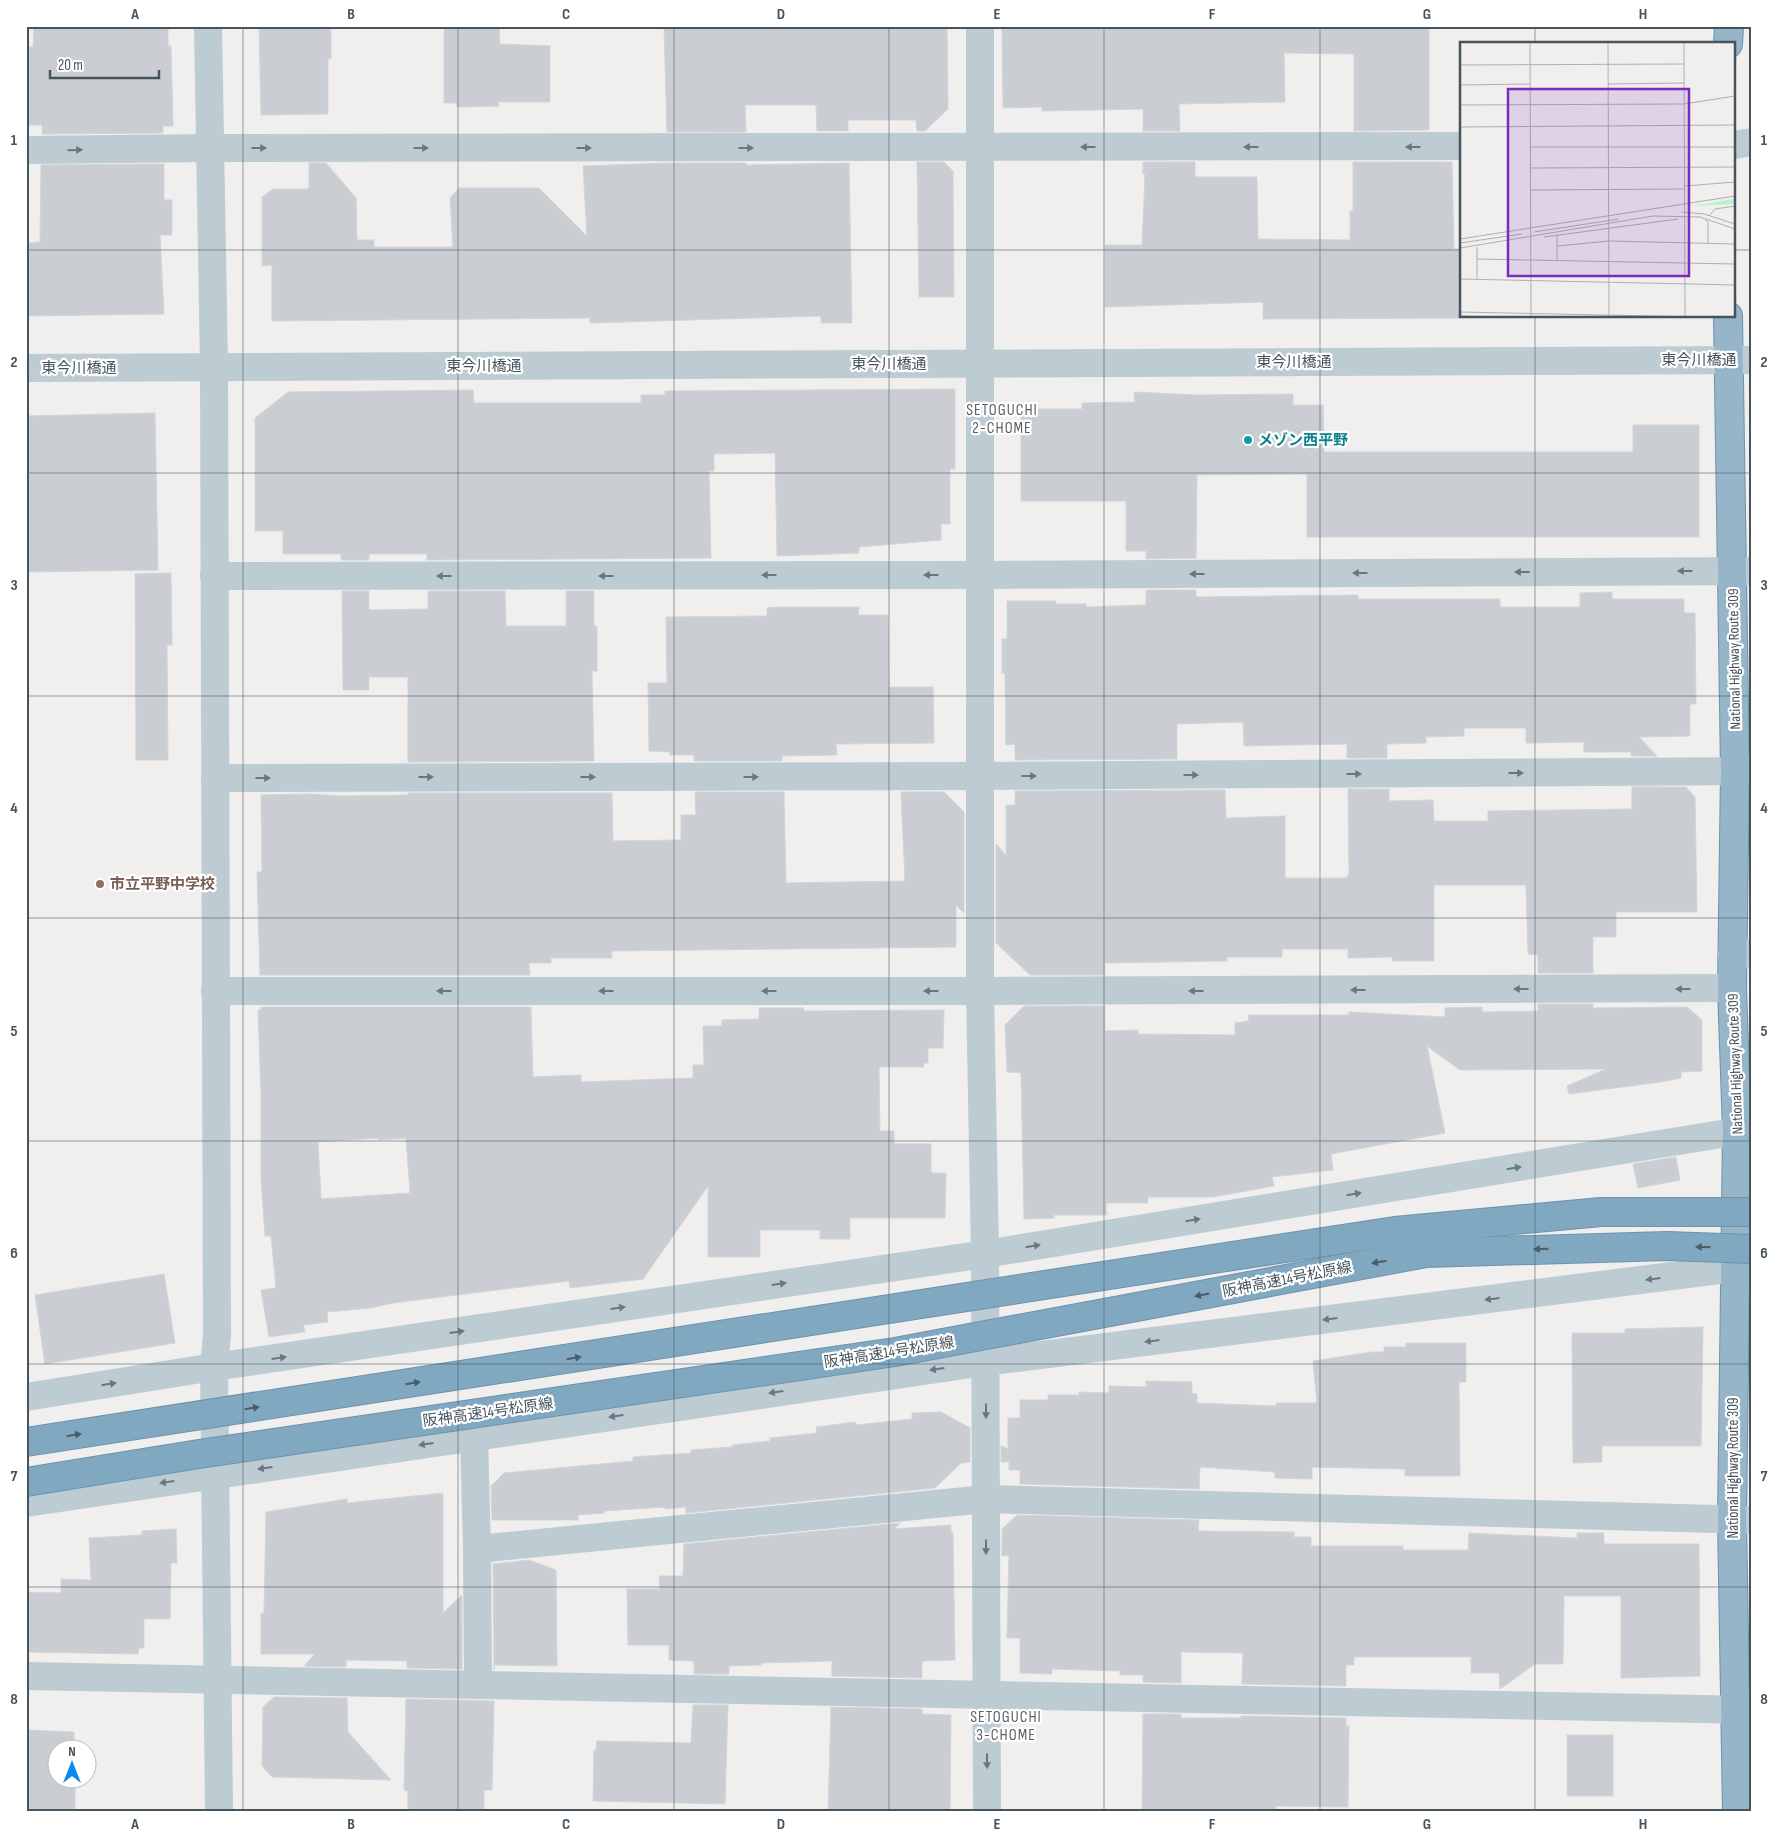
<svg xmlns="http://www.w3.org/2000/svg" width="1778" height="1837" font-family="'Sofia Sans Condensed','Noto Sans JP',sans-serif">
<rect width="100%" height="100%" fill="#f1eeee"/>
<g fill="#caced3" stroke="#d1d5da" fill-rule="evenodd">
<path d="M34,26H168V46H171L173,126H163V133L42,134V125H26V47H33Z"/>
<path d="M259,26H325V29H331V58L328,59V114L261,115Z"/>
<path d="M444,26H499L500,44L550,46V102H498L499,106L457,107V103H444Z"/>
<path d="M664,26H947L948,109L925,131H917L916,120H848V131H817L816,105H745L746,132H667Z"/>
<path d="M1002,26H1429V130L1354,131V54L1284,53L1285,102L1179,104L1180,131H1143V109L1042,111V107L1003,108Z"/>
<path d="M917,162H944L953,171L954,297H919Z"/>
<path d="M1143,162H1195V177H1257L1258,239L1350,240V211H1353V162H1452L1454,249H1462V318L1263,319V302L1105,307V245H1142L1145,174H1143Z"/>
<path d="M309,163H326L356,198L357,240H374V247H453L450,198L459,188H539L587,236L583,166L669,163H746V165L849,163L852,323H821V316L590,323V318L272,321V265L262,266V197L273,189H309Z"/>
<path d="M164,164V200H172V235H160L164,314L26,316V243L40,242L41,165Z"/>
<path d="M955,389V469H950V524H941V540L859,547V553L777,556L775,453L714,454V471H709L711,558L427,560V554H369V560H341V554H283V531H255V418L288,392L473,390L474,403H641V395H665V391Z"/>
<path d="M1134,392L1197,395L1293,394V405H1323L1324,452H1633V425H1699V537H1307V474L1197,475L1196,558L1146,559V551H1126V501H1021V409H1082V403L1135,402Z"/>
<path d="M155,413L158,570L26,572V416Z"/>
<path d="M171,573L172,645H167L168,760H136L135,574Z"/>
<path d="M1146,590H1196V597L1358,595V599H1500V607H1580V593L1612,592V599H1684V613H1695L1696,704H1690V736L1639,737L1657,756H1631V752H1584V742L1526,743V728H1464V736L1426,737V743L1387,744V758H1347V744L1244,746L1243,722L1177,724V759L1015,760V744L1006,745L1005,673H1002V639H1007V601H1056V604H1086V607L1146,605Z"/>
<path d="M342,591H369V610L428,609V591H505L506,626H566V591H594V626H597V671H592L594,761L408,762V677H369V690H343Z"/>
<path d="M778,607H859L858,615H888L889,687H933L934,743L836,744L837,755L782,756V761H694V755H670V752L649,751L648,683H667L666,617L767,616V608Z"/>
<path d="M1632,787H1686L1695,797L1697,912H1616V937H1593V973H1538V955L1528,954L1526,885H1434V961H1392V957L1348,958V949H1282V957H1227V961L1105,963V975H1030L996,943V844L1006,855V805H1015V791L1225,790L1226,818L1285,816V878H1347V876L1349,875L1348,789H1389V801L1433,800L1434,821H1488V811L1632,809Z"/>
<path d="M695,792H784L786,883L905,881L901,792H944L964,812V913L956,905V947L611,951L612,958H551V963H529L530,975H260L257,872H262L261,795L309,794L343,796L408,795V793H612L613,841L681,840V815H696Z"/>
<path d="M1538,1004H1593V1008L1687,1007L1702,1020V1071L1681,1072V1078L1661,1082L1569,1094L1567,1086L1606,1069L1460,1070L1427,1046L1445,1133L1331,1154L1333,1170L1272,1177L1274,1186L1213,1197H1148V1203H1106L1107,1215H1054V1218L1024,1219L1021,1073L1007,1072L1005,1025L1024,1006H1105V1031L1138,1030V1034L1235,1035V1023L1248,1021L1249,1015H1349V1012L1445,1017V1008L1482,1007V1012L1538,1011Z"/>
<path d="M261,1007H531L533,1077L581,1075V1082L693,1078V1065H704L703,1026H722V1020L759,1019V1008H804V1011L944,1010L943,1048H928V1063H924V1067H879L880,1131H894V1144H931V1173H946L945,1218H850V1239H820V1230H760V1257H708V1186L643,1279L570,1288L569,1281L393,1303L371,1308L327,1312L328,1322L303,1325L305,1332L269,1337L261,1290L276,1288L271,1236H265L261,1179V1093L258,1010H261ZM378,1138V1140L406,1138L410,1193L321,1199L318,1142Z"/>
<path d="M1676,1157L1680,1180L1638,1188L1633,1164Z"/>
<path d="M164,1274L175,1343L45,1364L35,1295Z"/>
<path d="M1703,1327L1701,1446H1602V1462L1573,1463L1572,1333H1625V1329Z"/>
<path d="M1406,1343H1466V1382H1459L1460,1476H1405V1469L1312,1467V1479L1275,1478V1472L1200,1467L1199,1489L1020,1484V1470H1009V1462H1001V1446L1008,1449V1418H1020V1400H1048V1395H1079V1392L1109,1393V1386L1146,1387V1381L1192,1382V1393L1197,1394V1403L1276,1406V1403H1317L1313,1361L1372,1352H1384V1347H1406Z"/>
<path d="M941,1412L970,1428V1462L961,1463L935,1488L686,1513V1507L665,1509V1507L604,1511V1513L578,1515V1520H492L491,1486L504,1473L633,1461V1457L691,1453V1450L732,1447V1445L770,1441V1438L817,1433L816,1427L855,1422L856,1425L912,1419V1413Z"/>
<path d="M443,1493V1613L462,1595V1669L407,1668V1661L346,1660V1667L304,1666L315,1654H261V1613H264L266,1512L347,1499V1503Z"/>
<path d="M1017,1515L1199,1520L1198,1531L1294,1532V1537H1311V1546H1403V1550H1468L1469,1533L1577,1538V1533H1604V1544H1699L1700,1676L1621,1678V1596H1564L1563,1664H1535L1500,1689L1499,1673H1471V1657H1354V1665H1346V1686L1242,1684L1243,1653L1181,1652V1683L1143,1682V1675H1120V1671L1052,1669V1674L1020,1673V1638H1007L1009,1555L1002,1556V1529Z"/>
<path d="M900,1523L894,1529L951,1525V1533H953L955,1660L922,1661V1678L832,1676V1661L761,1663V1665L729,1666V1674H694V1661L669,1660V1645H628L627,1589H660L659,1576H683L684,1544Z"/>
<path d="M176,1529L177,1563H171L170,1619H144V1648H139L138,1654L26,1652V1592L61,1593V1579L91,1580L89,1538L142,1535V1531Z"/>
<path d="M529,1560L556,1570L557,1666L494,1665V1670L493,1564Z"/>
<path d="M274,1697L347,1698L348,1732L391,1780L272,1777L262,1766L263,1707Z"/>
<path d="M406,1699L494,1701L492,1790H484V1811H408V1791L404,1790Z"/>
<path d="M693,1705H728L725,1804L593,1801L594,1750H596L597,1741L691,1743Z"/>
<path d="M831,1707L922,1709V1714L951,1715L950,1811H828Z"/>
<path d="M1143,1714H1181V1718H1241V1716L1346,1718V1726H1349L1348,1807L1276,1806V1811H1142Z"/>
<path d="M26,1730L74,1732V1750H58V1780H75V1811H26Z"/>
<rect x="1567" y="1735" width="46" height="61"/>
</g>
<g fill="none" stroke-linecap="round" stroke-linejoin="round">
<g stroke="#6c93ad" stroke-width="30">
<g id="trunk">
<path d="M1728,44L1729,26"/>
<path d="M1728,316L1735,771L1732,988L1737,1131L1732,1520L1737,1811"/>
</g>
</g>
<g stroke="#bdcbd2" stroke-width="28">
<path d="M1734,145L1752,142"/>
<path d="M26,150L210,148L1462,146"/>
<path d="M26,368L1752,360"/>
<path d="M214,576L980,575L1752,571"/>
<path d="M215,778L980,776L1752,771"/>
<path d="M1732,955L1752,953"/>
<path d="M215,991H980L1732,988"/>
<path d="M985,1254L987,1811"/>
<path d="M26,1397L214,1367L985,1254L1752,1129"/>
<path d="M474,1437L477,1549L478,1685"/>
<path d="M477,1549L986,1499L1752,1520"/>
<path d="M26,1676L1752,1710"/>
</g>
<g stroke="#bdcbd2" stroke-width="28">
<path d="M208,26L214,367L217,1335L214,1367L219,1811"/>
<path d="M980,26V991L985,1254"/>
<path d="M26,1503L985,1362L1736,1268"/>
</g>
<use href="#trunk" stroke="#96b5c8" stroke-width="28"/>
<g stroke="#6c93ad" stroke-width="30" stroke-linecap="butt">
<g id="motorway-bridge">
<path d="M26,1442L1395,1231L1601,1212H1752"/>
<path d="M26,1482L199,1454L895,1352L1426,1253L1667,1246L1752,1249"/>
</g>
</g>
<use href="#motorway-bridge" stroke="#81a8c1" stroke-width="28"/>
</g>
<defs><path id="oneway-solid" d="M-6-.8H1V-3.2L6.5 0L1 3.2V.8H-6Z" transform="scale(1.25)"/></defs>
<g fill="#697880">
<use href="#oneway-solid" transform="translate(1088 147) rotate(180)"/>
<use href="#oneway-solid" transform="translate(1251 147) rotate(180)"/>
<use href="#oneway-solid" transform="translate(1413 147) rotate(180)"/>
<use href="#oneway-solid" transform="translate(259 148)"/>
<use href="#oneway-solid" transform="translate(421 148)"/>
<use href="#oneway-solid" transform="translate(584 148)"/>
<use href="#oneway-solid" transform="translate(746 148)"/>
<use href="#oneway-solid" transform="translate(75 150) rotate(-1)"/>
<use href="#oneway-solid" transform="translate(1685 571) rotate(180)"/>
<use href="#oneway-solid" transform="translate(1522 572) rotate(180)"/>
<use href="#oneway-solid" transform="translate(1360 573) rotate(180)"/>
<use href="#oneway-solid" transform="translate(1197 574) rotate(180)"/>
<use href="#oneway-solid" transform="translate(769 575) rotate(180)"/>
<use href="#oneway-solid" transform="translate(931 575) rotate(180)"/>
<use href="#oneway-solid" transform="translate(444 576) rotate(180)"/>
<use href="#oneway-solid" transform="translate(606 576) rotate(180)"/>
<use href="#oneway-solid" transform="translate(1516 773)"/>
<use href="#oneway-solid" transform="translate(1354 774)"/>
<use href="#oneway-solid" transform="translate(1191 775)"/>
<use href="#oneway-solid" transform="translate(1029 776)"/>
<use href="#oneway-solid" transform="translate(426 777)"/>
<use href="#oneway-solid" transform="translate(588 777)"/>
<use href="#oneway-solid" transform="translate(751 777)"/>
<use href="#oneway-solid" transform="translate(263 778)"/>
<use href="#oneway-solid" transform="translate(1521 989) rotate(180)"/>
<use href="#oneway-solid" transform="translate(1683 989) rotate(180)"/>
<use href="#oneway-solid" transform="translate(1358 990) rotate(180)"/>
<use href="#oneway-solid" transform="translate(444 991) rotate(180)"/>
<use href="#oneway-solid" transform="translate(606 991) rotate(180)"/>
<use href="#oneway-solid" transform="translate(769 991) rotate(180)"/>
<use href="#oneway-solid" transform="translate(931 991) rotate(180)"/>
<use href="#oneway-solid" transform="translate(1196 991) rotate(180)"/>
<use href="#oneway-solid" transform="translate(1514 1168) rotate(-9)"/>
<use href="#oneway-solid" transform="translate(1354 1194) rotate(-9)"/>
<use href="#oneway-solid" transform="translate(1193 1220) rotate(-9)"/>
<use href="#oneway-solid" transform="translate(1033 1246) rotate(-9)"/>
<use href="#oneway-solid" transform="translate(1653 1279) rotate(173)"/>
<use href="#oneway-solid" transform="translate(779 1284) rotate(-8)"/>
<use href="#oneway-solid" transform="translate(1492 1299) rotate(173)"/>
<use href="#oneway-solid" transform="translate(618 1308) rotate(-8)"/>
<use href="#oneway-solid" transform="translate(1330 1319) rotate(173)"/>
<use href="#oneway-solid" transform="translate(457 1332) rotate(-8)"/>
<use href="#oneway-solid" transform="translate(1152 1341) rotate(173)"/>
<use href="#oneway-solid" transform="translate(279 1358) rotate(-8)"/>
<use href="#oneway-solid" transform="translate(937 1369) rotate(172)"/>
<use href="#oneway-solid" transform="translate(109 1384) rotate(-9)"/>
<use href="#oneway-solid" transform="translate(776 1392) rotate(172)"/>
<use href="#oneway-solid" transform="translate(986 1411) rotate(90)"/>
<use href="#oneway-solid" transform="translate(616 1416) rotate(172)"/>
<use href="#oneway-solid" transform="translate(426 1444) rotate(172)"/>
<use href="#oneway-solid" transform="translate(265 1468) rotate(172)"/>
<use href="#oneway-solid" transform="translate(167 1482) rotate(172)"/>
<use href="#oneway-solid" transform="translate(986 1547) rotate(90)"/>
<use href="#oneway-solid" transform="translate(987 1761) rotate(90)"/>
</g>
<g fill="#4b5c67">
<use href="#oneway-solid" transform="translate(1703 1247) rotate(-178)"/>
<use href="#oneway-solid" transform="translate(1541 1249) rotate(178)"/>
<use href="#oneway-solid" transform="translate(1379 1262) rotate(170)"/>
<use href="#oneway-solid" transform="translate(1202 1295) rotate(169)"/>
<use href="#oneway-solid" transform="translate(574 1358) rotate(-9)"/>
<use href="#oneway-solid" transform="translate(413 1383) rotate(-9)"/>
<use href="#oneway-solid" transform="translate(252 1408) rotate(-9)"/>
<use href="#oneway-solid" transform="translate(74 1435) rotate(-9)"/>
</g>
<path fill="none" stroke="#45545d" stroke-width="1" stroke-opacity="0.55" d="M243,26V1811M458,26V1811M674,26V1811M889,26V1811M1104,26V1811M1320,26V1811M1535,26V44M26,250H1462M1734,250H1752M1535,316V1811M26,473H1752M26,696H1752M26,918H1752M26,1141H1752M26,1364H1752M26,1587H1752"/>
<circle fill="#0f9aa8" stroke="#fff" stroke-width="2" cx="1248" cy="440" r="5"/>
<circle fill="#8d6e63" stroke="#fff" stroke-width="2" cx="100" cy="884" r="5"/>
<g text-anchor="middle" stroke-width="4.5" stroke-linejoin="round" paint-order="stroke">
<g font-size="15" fill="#45545d" stroke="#fff">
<text x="1699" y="365">東今川橋通</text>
<text x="1294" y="367">東今川橋通</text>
<text x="889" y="369">東今川橋通</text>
<text x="484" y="371">東今川橋通</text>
<text x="79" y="373">東今川橋通</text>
<text transform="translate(1734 659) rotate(-91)" y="5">National Highway Route 309</text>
<text transform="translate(1735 1064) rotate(-92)" y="5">National Highway Route 309</text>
<text transform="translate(1287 1279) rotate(-11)" y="5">阪神高速14号松原線</text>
<text transform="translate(889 1352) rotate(-9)" y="5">阪神高速14号松原線</text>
<text transform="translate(488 1412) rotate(-8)" y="5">阪神高速14号松原線</text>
<text transform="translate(1733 1468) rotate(-90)" y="5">National Highway Route 309</text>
</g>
<g font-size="15" font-weight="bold" fill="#0d838f" stroke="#fff" text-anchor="start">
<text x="1258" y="445">メゾン西平野</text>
</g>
<g font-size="15" font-weight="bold" fill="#785e54" stroke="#fff" text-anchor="start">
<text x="110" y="889">市立平野中学校</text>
</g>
<g font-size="16" letter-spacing="1" fill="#5a5f64" stroke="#fff">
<text x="1002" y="415">SETOGUCHI<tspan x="1002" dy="18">2-CHOME</tspan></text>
<text x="1006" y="1722">SETOGUCHI<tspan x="1006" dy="18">3-CHOME</tspan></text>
</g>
</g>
<g transform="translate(1460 42)">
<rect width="275" height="275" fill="#f1eeee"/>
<path d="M275,157V162L231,164Z" fill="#b8f3c8"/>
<path fill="none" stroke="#acb0b4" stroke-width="1" d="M70,0L71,275M148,0L149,275M224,0L225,275M0,23L224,22M148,42L224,41M0,43L70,42M0,63L224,62L275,54M0,85L275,83M70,105H275M70,126L275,125M225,144L275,140M70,148L224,147M222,170L244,172L275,182M249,174L255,167L275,164M245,178L248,180V202M74,190L159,177M97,193V218M84,195L218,177M0,197L275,154M0,201L62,192M97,204L149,199L275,202M0,206L193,174L240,175L275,187M17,217L275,222M0,237L275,243M17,238V205M0,270L238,275M0,274L31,275"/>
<path fill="#7b2cbf" fill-opacity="0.15" stroke="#7b2cbf" stroke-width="2.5" d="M48,47H229V234H48Z"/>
<rect width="275" height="275" fill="none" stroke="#45545d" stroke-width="2.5"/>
</g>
<rect width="1778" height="1837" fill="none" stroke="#ffffff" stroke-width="55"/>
<g transform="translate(72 1764)"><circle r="24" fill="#ffffff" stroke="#b5bbbe"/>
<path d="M0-4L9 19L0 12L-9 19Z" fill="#0988ef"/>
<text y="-8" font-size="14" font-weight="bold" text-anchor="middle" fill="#45545d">N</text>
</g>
<path d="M50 70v8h109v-8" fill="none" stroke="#45545d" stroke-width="2.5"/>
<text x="58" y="70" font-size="15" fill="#45545d" stroke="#ffffff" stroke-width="4" paint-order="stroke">20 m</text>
<rect x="28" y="28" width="1722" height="1782" fill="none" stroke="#45545d" stroke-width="2"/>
<g font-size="16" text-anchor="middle" font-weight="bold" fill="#45545d">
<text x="135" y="19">A</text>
<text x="351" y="19">B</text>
<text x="566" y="19">C</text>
<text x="781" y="19">D</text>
<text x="997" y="19">E</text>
<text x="1212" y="19">F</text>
<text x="1427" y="19">G</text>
<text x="1643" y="19">H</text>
<text x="14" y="145">1</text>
<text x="1764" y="145">1</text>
<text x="14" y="367">2</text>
<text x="1764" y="367">2</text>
<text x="14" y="590">3</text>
<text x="1764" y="590">3</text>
<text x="14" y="813">4</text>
<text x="1764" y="813">4</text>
<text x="14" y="1036">5</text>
<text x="1764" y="1036">5</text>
<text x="14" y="1258">6</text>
<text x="1764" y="1258">6</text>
<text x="14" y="1481">7</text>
<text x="1764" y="1481">7</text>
<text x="14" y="1704">8</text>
<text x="1764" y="1704">8</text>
<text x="135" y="1829">A</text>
<text x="351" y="1829">B</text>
<text x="566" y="1829">C</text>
<text x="781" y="1829">D</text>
<text x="997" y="1829">E</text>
<text x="1212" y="1829">F</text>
<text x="1427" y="1829">G</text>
<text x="1643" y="1829">H</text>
</g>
</svg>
